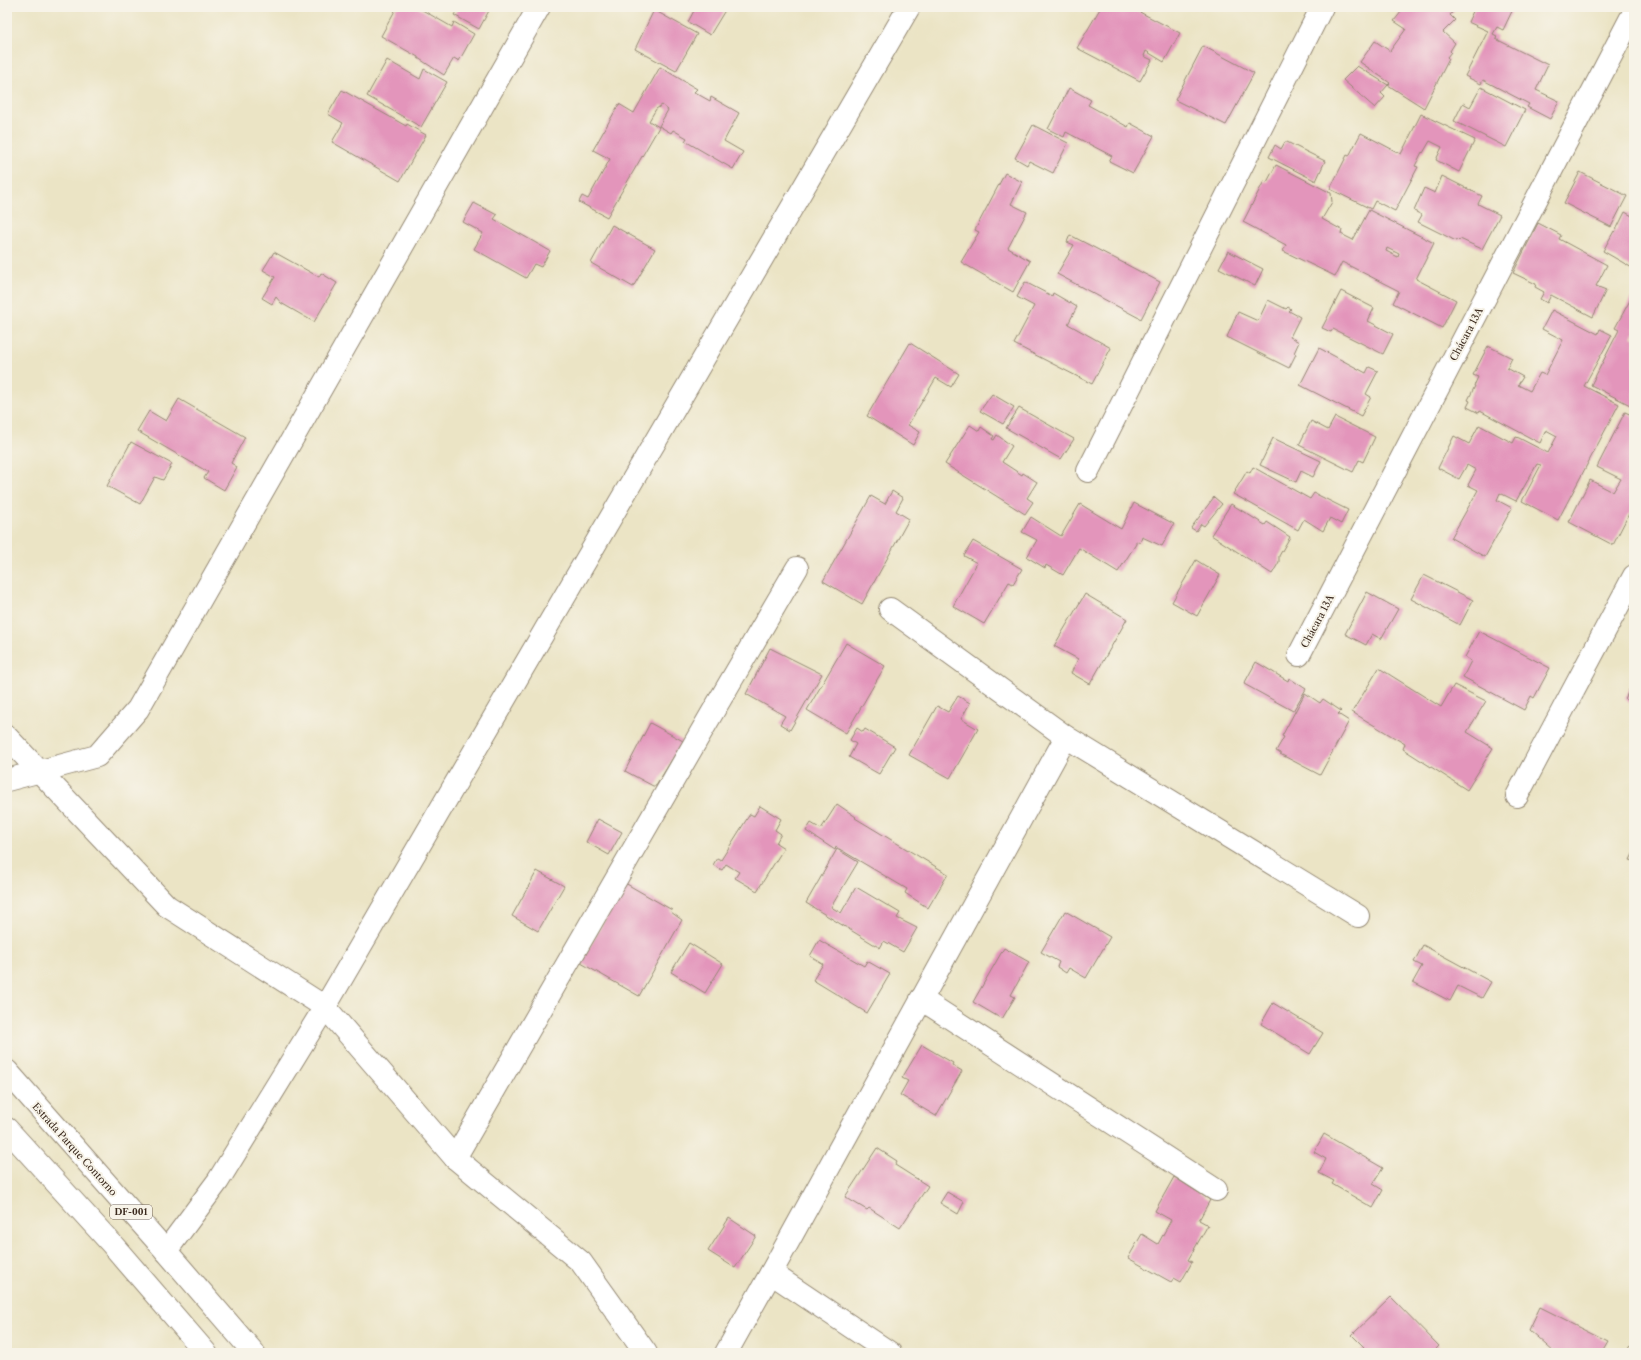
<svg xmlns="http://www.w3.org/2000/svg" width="1641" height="1360" font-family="'Libre Caslon Text',serif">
<rect width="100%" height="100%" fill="#f7f3e8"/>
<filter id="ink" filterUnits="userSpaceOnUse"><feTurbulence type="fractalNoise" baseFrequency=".025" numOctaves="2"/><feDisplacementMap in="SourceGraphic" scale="8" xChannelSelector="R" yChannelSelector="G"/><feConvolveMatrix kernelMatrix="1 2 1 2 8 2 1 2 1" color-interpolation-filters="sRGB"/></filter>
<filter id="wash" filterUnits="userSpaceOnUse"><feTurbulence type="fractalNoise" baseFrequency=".012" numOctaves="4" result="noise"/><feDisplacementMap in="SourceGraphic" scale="16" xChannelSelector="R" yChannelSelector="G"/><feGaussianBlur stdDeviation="0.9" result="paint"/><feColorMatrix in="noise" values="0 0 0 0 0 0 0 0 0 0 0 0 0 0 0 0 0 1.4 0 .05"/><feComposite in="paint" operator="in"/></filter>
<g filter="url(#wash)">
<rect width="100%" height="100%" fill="#ebe4c5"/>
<g id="blocks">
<g fill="#e395bb" fill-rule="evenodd">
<path d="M397,7H417L452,27L454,22L474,34L459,61L454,58L444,75L418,58V57L381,36Z"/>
<path d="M459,7H491L479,29L454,15Z"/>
<path d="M696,7H727L710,35L688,22Z"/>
<path d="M1101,7H1130L1180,33L1164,62L1146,51L1144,56L1152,60L1140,81L1077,48Z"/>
<path d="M1405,7H1457L1450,15L1455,20L1443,32L1455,43L1450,51L1451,52L1447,57L1449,59L1424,108L1388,85L1390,83L1360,62L1375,41L1390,51L1406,29L1394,21Z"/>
<path d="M1475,7H1514L1503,30L1497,27L1493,34L1497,36L1496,39L1548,65L1536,90L1559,101L1550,119L1527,107L1529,104L1483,80L1481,84L1465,76L1488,31L1468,22Z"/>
<path d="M654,10L697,34L676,71L635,49Z"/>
<path d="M1203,46L1254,73L1226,125L1175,100Z"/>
<path d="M387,60L420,79L424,69L447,82L421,127L367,96Z"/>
<path d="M1357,66L1388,85L1381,93L1385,97L1375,108L1343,80Z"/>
<path d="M660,67L697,89L694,92L710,101L711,97L739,113L724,141L743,152L733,169L685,141L687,138L673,130L671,133L659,126L668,110L662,105L656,109L649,121L659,127L607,217L579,202L582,196L588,199L610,159L593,150L619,104L634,113Z"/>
<path d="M1481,87L1525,110L1506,147L1454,121L1463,103L1470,107Z"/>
<path d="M1069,88L1091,100L1088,105L1128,127L1130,123L1154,136L1133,173L1109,161L1112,156L1066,132L1064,137L1048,129Z"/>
<path d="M342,90L406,126L407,124L426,135L400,181L332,142L343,123L328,114Z"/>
<path d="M1421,114L1475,140L1459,172L1436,160L1442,147L1430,141L1423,153L1422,152L1415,166L1418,167L1395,211L1375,201L1371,209L1330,189L1347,155L1349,156L1361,133L1401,154Z"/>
<path d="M1033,125L1068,143L1053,173L1029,161L1027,165L1015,158Z"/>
<path d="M1285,142H1287L1325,161L1316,181L1269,157L1275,145L1281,149Z"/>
<path d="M1276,165L1331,193L1332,202L1322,219L1342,230L1341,234L1353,240L1369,210L1434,243L1416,279L1456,300L1442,328L1393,303L1399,291L1342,262L1335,276L1283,251L1286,245L1243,222L1264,181L1267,182ZM1387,248L1399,254L1398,257L1386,251Z"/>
<path d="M1580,172L1627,196L1611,227L1564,203Z"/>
<path d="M1005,173L1022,182L1011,204L1027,212L1008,248L1030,261L1013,292L961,262L979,232L975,230Z"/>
<path d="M1442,176L1482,196L1478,204L1500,215L1482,249L1460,239L1459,241L1457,239L1456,241L1418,222L1422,215L1414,211L1424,188L1435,193Z"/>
<path d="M474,203L497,215L494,219L550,251L541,267L534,264L526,278L474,249L483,233L463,222Z"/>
<path d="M1625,212L1634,217V269L1603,251L1614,231L1615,232Z"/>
<path d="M1538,223L1561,235L1559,239L1607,265L1596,286L1606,290L1593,317L1551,295L1547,303L1540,299L1544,292L1535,287L1536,284L1513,273Z"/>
<path d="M612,225L655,249L633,287L591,263Z"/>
<path d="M1070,235L1160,282L1141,319L1057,274L1074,245L1067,242Z"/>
<path d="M1228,251L1263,269L1255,286L1219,268Z"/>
<path d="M274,252L319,277L321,273L337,283L314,322L281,303L276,297L272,304L262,298L275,277L263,270Z"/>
<path d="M1025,282L1052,296L1053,293L1077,307L1068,324L1111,348L1092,384L1014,344L1034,306L1017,297Z"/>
<path d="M1341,291L1374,308L1368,321L1393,334L1383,354L1333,329L1331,332L1322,328Z"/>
<path d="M1634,293V331L1631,337L1634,338V407L1591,385L1619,330L1615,328Z"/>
<path d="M1268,300L1286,309L1288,307L1291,309L1289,311L1300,317L1290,337L1299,342L1294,353L1296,354L1289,368L1227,337L1238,312L1258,321Z"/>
<path d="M1552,310L1598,334L1600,329L1612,335L1584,386L1619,404L1558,520L1522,501L1541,465L1537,464L1516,501L1500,493L1497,500L1512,508L1485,557L1451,538L1478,490L1468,485L1476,470L1467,465L1459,479L1438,468L1454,436L1469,444L1479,425L1513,443L1516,437L1519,438L1548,453L1557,436L1546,430L1540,443L1480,411L1479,413L1467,407L1470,401L1468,400L1475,386H1474L1478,377L1473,375L1488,346L1512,358L1507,368L1523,377L1518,385L1530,391L1540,373L1545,375L1563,340L1542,329Z"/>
<path d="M910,343L959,374L951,387L936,378L908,425L920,432L913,445L867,416Z"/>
<path d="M1319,348L1366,373L1369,367L1378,371L1366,394L1371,397L1361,416L1300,385Z"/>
<path d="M992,394L1014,407L1003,424L980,411Z"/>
<path d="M179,399L245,437L231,463L237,467L224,490L204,478L208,472L137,431L149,411L166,421Z"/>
<path d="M1019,408L1074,439L1061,459L1006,428Z"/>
<path d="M1625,412L1634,416V504L1613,545L1569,522L1590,480L1613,492L1621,479L1597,467Z"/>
<path d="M1335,417L1375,437L1363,462L1359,460L1353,472L1299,445L1311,421L1328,430Z"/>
<path d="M970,425L979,431L981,427L994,436L992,439L994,440L997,435L1012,446L1002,462L1022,475L1023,473L1037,482L1027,498L1033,502L1025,514L945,464Z"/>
<path d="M1273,438L1321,461L1313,477L1301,471L1296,482L1260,465Z"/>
<path d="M131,442L172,464L163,480L155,477L140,504L107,486Z"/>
<path d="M1253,467L1310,499L1314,493L1348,510L1341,524L1330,518L1323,531L1304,519L1298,530L1237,496L1233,494L1247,471L1250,473Z"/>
<path d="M892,491L903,498L896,511L909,519L862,604L823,581L871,496L885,504Z"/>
<path d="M1214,497L1222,504L1204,526L1201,524L1196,531L1191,528Z"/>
<path d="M1134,503L1174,524L1162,546L1142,537L1140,543L1136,541V544L1118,572L1079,548L1063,575L1046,565L1045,568L1027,557L1037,540L1022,532L1031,517L1061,536L1080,504L1121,529Z"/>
<path d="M1231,504L1265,525L1267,522L1290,537L1279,556V562L1272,574L1211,535Z"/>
<path d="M973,541L1022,569L1013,584L1009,582L984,624L953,606L977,563L964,556Z"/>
<path d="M1196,560L1220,575L1197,616L1172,602Z"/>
<path d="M1424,575L1473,600L1460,625L1411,599Z"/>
<path d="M1367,592L1398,609L1381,639L1372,634L1366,645L1345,634Z"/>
<path d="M1085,594L1127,619L1090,684L1071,673L1078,659L1054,646Z"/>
<path d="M1479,631L1550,668L1534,698L1531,696L1524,710L1463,677L1471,661L1465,657Z"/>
<path d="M846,643L885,666L846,733L807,710Z"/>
<path d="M770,648L822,674L790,730L780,724L785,716L746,694Z"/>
<path d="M1256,662L1288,681L1289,678L1306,689L1293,711L1244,684Z"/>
<path d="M1379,668L1441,707L1454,685L1486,701L1467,732L1493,748L1467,790L1403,749L1405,744L1352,712Z"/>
<path d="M1634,685V704L1625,699L1631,686L1633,687Z"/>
<path d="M1305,693L1320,703L1323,699L1341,711L1338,714L1349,721L1320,775L1280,754V753L1276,751L1284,737L1282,736Z"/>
<path d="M958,696L970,703L961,719L978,729L950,778L909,755L937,706L948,712Z"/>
<path d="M650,723L683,741L656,786H653L625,771Z"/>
<path d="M857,728L863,732L865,729L895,747L879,774L849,757L856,744L850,740Z"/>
<path d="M837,804L856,817L855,818L948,874L928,908L905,893L907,889L836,847L835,850L806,831L811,823L821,829Z"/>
<path d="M760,806L781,819L775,830L781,834L776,843L784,848L757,891L735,878L739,872L726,864L722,870L713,865L717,858L721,860L750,814L754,816Z"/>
<path d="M598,819L622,832L609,855L586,842Z"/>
<path d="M837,849L858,862L831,907L841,913L856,887L900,913L897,918L917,928L903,952L884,941L880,948L806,903Z"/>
<path d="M1634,852V861L1630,860Z"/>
<path d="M537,871L564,886L538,931L512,916Z"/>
<path d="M625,883L672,910L671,912L682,920L639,996L581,963Z"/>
<path d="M1065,911L1110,937L1086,978L1069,968L1066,973L1057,967L1059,962L1041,952Z"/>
<path d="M819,940L864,966L867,961L890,974L867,1013L813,980L823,964L810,956Z"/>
<path d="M689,943L723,964L705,993L671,972Z"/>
<path d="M1423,945L1491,982L1482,998L1458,986L1450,1001L1413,982L1422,966L1414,962Z"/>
<path d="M1004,948L1029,962L1011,995L1015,997L1002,1019L973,1002Z"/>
<path d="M1273,1003L1323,1033L1310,1054L1261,1024Z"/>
<path d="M922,1045L953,1063L952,1065L962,1071L936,1116L900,1095L908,1081L902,1078Z"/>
<path d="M1324,1134L1383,1168L1373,1184L1383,1190L1373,1208L1332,1184L1334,1181L1319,1173L1326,1159L1314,1152Z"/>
<path d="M877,1148L897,1161L895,1165L928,1186L900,1228L869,1208L867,1210L845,1197Z"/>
<path d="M1174,1177L1210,1200L1199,1220L1208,1225L1188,1260L1192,1262L1190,1266L1181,1282L1174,1278L1171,1282L1128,1258L1142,1234L1158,1244L1171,1220L1155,1211Z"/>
<path d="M947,1192L964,1202L958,1214L940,1203Z"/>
<path d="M729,1218L756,1236L735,1268L708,1251Z"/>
<path d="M1391,1297L1439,1346L1432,1353H1358L1364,1347L1352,1335Z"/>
<path d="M1540,1307L1608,1341L1601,1353H1555L1529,1330Z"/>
<path d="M1634,1346V1353H1625L1630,1347L1632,1348Z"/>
</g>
</g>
</g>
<g filter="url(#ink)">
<use href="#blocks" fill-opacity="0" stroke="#938772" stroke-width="1"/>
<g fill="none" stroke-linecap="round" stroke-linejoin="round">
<g stroke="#938772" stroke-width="24">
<g id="minor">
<path d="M1088,471L1322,7"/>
<path d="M890,609L1066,737L1358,916"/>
<path d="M1299,655L1634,12"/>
<path d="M7,737L167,906L325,1007L455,1158L581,1262L646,1353"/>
<path d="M7,780L97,756L138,709L539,7"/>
<path d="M1517,796L1634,576"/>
<path d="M921,999L1216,1190"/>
<path d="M455,1158L711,715L797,568"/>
<path d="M166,1251L218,1181L325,1007L909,7"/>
<path d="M771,1273L890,1353"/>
<path d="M726,1353L771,1273L1066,737"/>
</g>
</g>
<g stroke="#938772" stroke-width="24">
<g id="highway">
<path d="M7,1071L166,1251L254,1353"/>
<path d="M7,1129L111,1243L206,1353"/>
</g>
</g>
<use href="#minor" stroke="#fff" stroke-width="22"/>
<use href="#highway" stroke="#fff" stroke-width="22"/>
</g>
</g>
<g text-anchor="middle" stroke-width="4" stroke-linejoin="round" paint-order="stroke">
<rect fill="#f7f3e8" stroke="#73665b" stroke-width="1" x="110" y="1205" width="42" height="14" rx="3"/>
<g font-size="9" font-weight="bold" fill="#3b2a1e">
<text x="131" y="1215">DF-001</text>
</g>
<g font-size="10" fill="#3b2a1e" stroke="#f7f3e8">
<text transform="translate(1466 334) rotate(-62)" y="4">Chácara 13A</text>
<text transform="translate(1317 621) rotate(-62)" y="4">Chácara 13A</text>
<text transform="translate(75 1149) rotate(48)" y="4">Estrada Parque Contorno</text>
</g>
</g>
<rect width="1641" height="1360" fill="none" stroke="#f7f3e8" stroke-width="24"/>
</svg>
